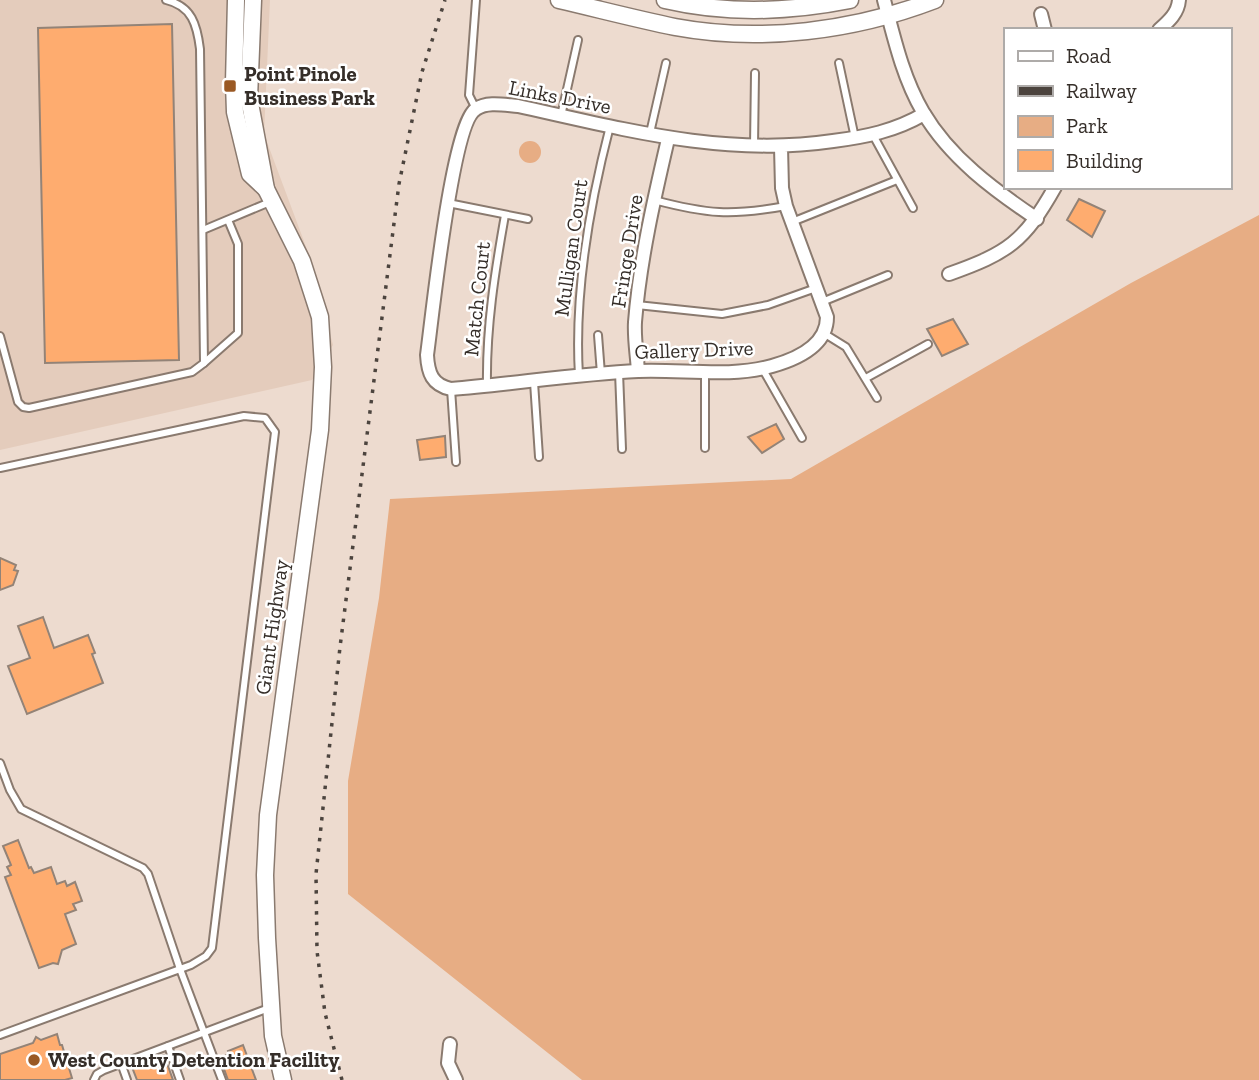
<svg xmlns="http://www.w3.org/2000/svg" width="1259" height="1080" font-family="'Zilla Slab',serif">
<rect width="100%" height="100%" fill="#eddbcf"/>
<path fill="#e4ccbc" d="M0,0H270L264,134L311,260L333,345L312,380L0,450Z"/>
<g fill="#e7ad84">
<circle cx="530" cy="152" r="11"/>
<path d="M1259,215V1080H582L348,894V781L379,598L390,499L791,479L1131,283Z"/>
</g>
<g fill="#feac6f" stroke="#938377" stroke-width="2">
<path d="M172,24L179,360L45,363L38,28Z"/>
<path d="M1079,199L1105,211L1092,237L1067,220Z"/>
<path d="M953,319L968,344L942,356L927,329Z"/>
<path d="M776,424L784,439L762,453L748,437Z"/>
<path d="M445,436L446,457L420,460L417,440Z"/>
<path d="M0,558L16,565L14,570L18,571L13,585L0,590Z"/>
<path d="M43,617L54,648L88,635L95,653L92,654L103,683L27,714L8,666L30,658L18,626Z"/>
<path d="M18,840L29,868L31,867L34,873L51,867L57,884L65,881L67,886L75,882L82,901L73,904L76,910L65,914L76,944L62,950L58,964L53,963L39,968L5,877L11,875L7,867L11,865L3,846Z"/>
<path d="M57,1034L60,1045H62L72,1078L65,1080H0V1054L33,1043L36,1037L41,1040Z"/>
<path d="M243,1045L256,1080H228L220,1058L229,1054L228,1051Z"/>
<path d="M164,1055L173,1080H137L132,1067Z"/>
</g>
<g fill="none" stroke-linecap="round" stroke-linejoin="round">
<g stroke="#8a7a6f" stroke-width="10">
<g id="service">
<path d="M839,63L855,138"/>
<path d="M476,109L469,95L476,0"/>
<path d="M561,116L578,40"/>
<path d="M650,133L666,63"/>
<path d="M873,135L913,208"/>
<path d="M754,146L755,73"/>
<path d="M654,200C707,214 731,216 786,206"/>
<path d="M448,203L528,219"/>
<path d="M792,222L897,180"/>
<path d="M203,230L270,202"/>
<path d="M822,302L888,275"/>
<path d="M637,305L722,314L768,305L816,288"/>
<path d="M825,334L846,347L877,398"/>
<path d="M598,335L601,374"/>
<path d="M0,336L18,402L23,407L29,408L192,372L204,363L200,49C197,25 192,6 166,0"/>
<path d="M204,363L238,333V244L228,220"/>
<path d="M762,368L802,438"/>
<path d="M619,372L622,449"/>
<path d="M705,373V448"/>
<path d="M579,376C574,293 589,207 610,126"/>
<path d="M866,378L928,344"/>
<path d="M534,382L539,457"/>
<path d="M487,385C486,328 495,271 505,215"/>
<path d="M451,389L456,462"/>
<path d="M0,468L244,416L265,418L275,432L212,948L206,956L191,965L0,1035"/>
<path d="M0,763L10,790L21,809L143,868L148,874L180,969L222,1080"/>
<path d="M168,1046L180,1080"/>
<path d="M121,1063L127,1080"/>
<path d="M94,1080L97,1074L104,1070L269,1008"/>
</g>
</g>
<g stroke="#8a7a6f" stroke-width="16">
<g id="minor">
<path d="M884,0C894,38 903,78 923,112C950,158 994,190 1037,219"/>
<path d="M1041,14L1045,30"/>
<path d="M1159,30C1169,21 1178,13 1179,0"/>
<path d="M781,147L782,188L786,206L827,317C827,346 797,359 772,366C730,378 682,369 638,371C576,374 513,384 451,389C432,385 428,373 427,355C432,319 452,123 476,109C487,101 505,105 518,106C623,129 724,157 833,141C865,137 895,131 924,114"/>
<path d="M949,274C1008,253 1024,242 1055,187"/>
<path d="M638,371C637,355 634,338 635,322C640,260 654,199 668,139"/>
<path d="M450,1044L448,1063L456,1080"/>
</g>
</g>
<g stroke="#8a7a6f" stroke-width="19">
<g id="tertiary">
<path d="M236,0L234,83L235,112L250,174L266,189"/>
<path d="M253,0L249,98L266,189L302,261L320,317L323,367L320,430L268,815L265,875L267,938L273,1036L283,1080"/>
<path d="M559,0C598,9 636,19 675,27C761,43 854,31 935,0"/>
<path d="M665,0C725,14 790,12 850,0"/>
</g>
</g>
<use href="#service" stroke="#fff" stroke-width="6"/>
<use href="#minor" stroke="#fff" stroke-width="12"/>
<use href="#tertiary" stroke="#fff" stroke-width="16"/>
<path stroke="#4c443e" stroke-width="3.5" stroke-dasharray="3.5 7" stroke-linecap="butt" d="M342,1080L325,1013L317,951L316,874L340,647L399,184L422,72L445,0"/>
</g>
<g fill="#9a5924" stroke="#fff" stroke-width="2.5">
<rect x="223" y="79" width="14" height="14" rx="3.5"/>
<circle cx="34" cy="1060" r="7"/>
</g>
<g text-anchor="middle" stroke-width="5" stroke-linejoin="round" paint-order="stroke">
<g font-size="21" font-weight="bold" fill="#352e29" stroke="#fff" text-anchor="start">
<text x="244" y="81">Point Pinole<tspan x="244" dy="24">Business Park</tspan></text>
<text x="48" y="1067">West County Detention Facility</text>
</g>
<g font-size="21" fill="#352e29" stroke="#fff">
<text transform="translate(560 97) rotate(11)" y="7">Links Drive</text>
<text transform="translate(571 248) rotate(-82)" y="7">Mulligan Court</text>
<text transform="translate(627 251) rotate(-81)" y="7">Fringe Drive</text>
<text transform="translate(477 299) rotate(-84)" y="7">Match Court</text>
<text transform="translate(694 350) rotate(-2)" y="7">Gallery Drive</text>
<text transform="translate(272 627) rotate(-82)" y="7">Giant Highway</text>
</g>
</g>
<rect x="1004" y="28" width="228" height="161" fill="#ffffff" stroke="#aeaba9" stroke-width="2"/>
<rect x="1018" y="51" width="35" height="10" fill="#ffffff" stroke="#aeaba9" stroke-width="2"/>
<text x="1066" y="63" font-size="21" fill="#352e29">Road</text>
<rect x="1018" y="86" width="35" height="10" fill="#4c443e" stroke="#aeaba9" stroke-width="2"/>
<text x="1066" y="98" font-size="21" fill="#352e29">Railway</text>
<rect x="1018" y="116" width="35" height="21" fill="#e7ad84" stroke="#aeaba9" stroke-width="2"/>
<text x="1066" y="133" font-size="21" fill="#352e29">Park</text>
<rect x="1018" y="150" width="35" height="21" fill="#feac6f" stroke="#aeaba9" stroke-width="2"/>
<text x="1066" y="168" font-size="21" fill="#352e29">Building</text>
</svg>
